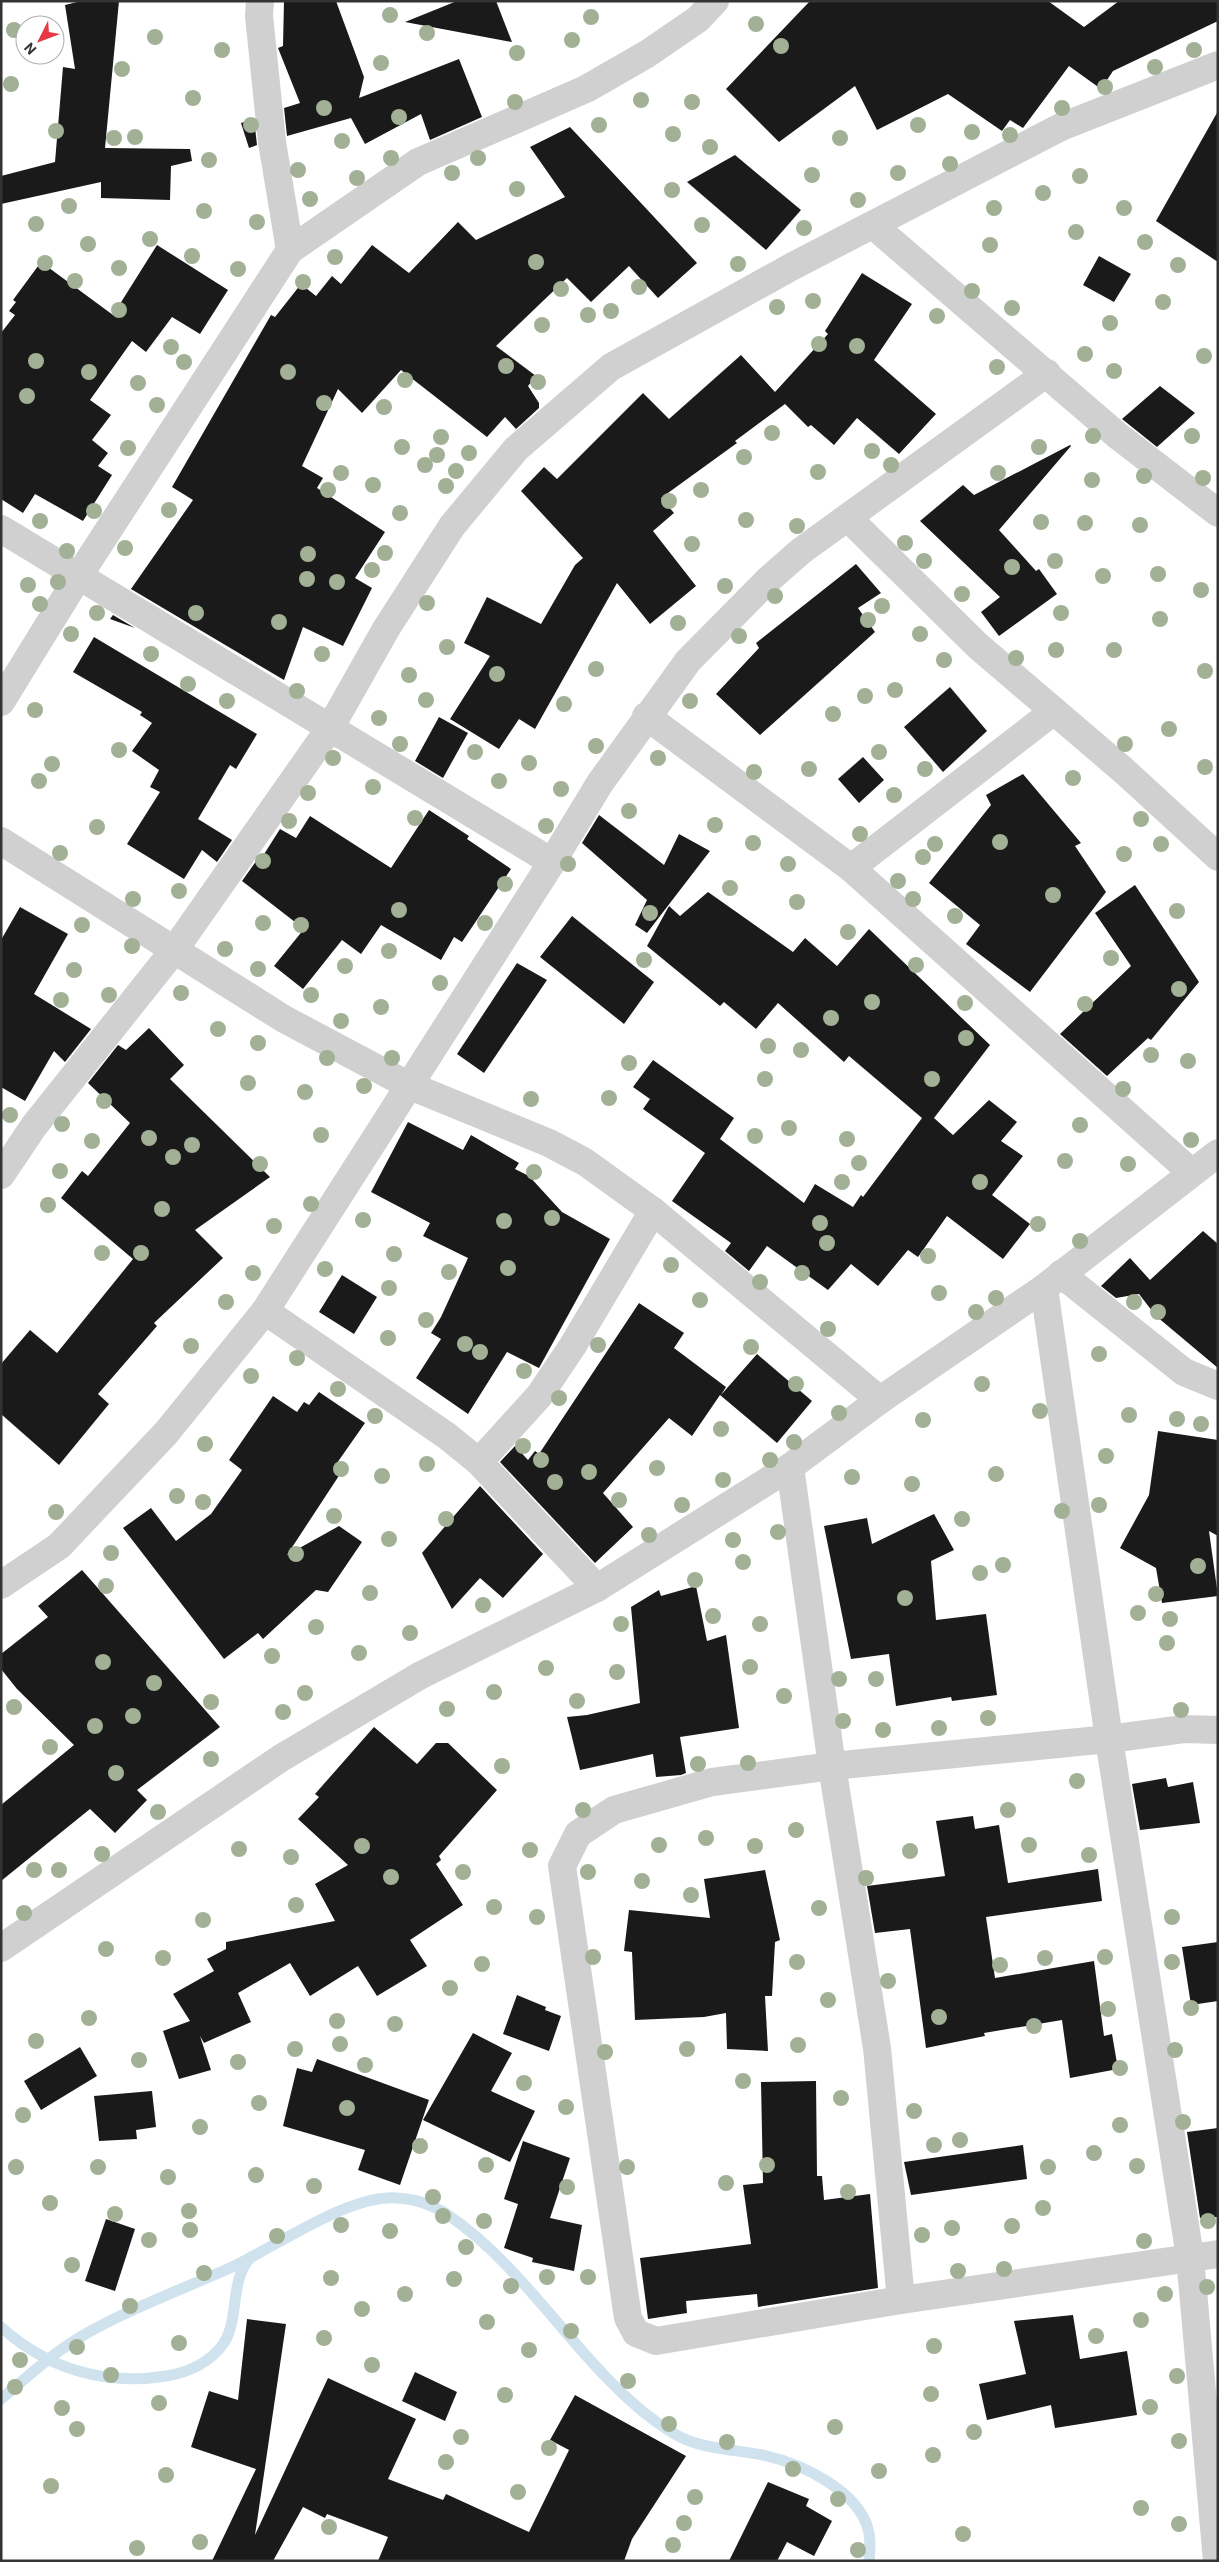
<svg xmlns="http://www.w3.org/2000/svg" width="1219" height="2562" font-family="Roboto,sans-serif">
<rect width="100%" height="100%" fill="#fff"/>
<g fill="none" stroke-linecap="round" stroke-linejoin="round">
<g stroke="#cfe2ee" stroke-width="11">
<path d="M1,2327C48,2369 105,2386 166,2376C188,2373 211,2362 224,2343C240,2317 229,2280 251,2257"/>
<path d="M1,2399C27,2377 53,2353 82,2336C129,2309 180,2290 230,2268C274,2248 350,2193 398,2198C415,2199 433,2205 448,2215C528,2269 578,2364 655,2421C665,2428 676,2436 687,2440C711,2450 742,2450 767,2456C802,2464 858,2491 868,2529C871,2539 870,2550 869,2561"/>
</g>
</g>
<g fill="#1a1a1a">
<path d="M81,1H119L105,148L190,149L192,161L171,166L170,200L101,198V182L1,204V176L55,162L63,67L75,69L65,5Z"/>
<path d="M284,1H336L364,77L359,98L459,59L482,117L430,140L421,114L365,144L351,118L287,136L284,108L300,103L278,48L283,46Z"/>
<path d="M457,1H496L512,42L405,22Z"/>
<path d="M810,1H1048L1084,27L1119,1H1218V21L1113,71L1101,89L1069,66L1023,128L1010,120L1002,131L948,94L877,130L855,86L779,142L726,89Z"/>
<path d="M1218,111V262L1156,221Z"/>
<path d="M254,119L257,145L249,148L241,123Z"/>
<path d="M570,127L697,263L658,298L629,266L591,302L567,278L496,346L536,376L528,386L539,403V408L516,429L505,417L487,437L401,370L362,413L338,389L302,466L323,478L317,488L385,532L355,578L372,588L343,646L303,627L284,680L131,589L193,500L172,487L271,315L275,317L301,284L316,296L332,276L341,284L372,245L409,273L458,222L476,240L565,197L530,147Z"/>
<path d="M735,155L801,210L766,250L687,182Z"/>
<path d="M157,245L228,290L200,334L172,317L146,352L132,341L90,400L111,415L92,440L108,453L98,466L112,475L83,521L35,494L23,513L1,499V333L15,315L9,311L16,302L13,300L41,262L113,315Z"/>
<path d="M1099,256L1131,274L1114,302L1083,285Z"/>
<path d="M862,273L912,304L874,360L936,414L899,454L857,418L834,445L811,425L808,427L785,404L735,441L737,443L661,498L674,513L653,531L696,586L650,624L617,583L535,729L519,719L499,749L450,719L490,656L464,643L487,597L541,624L575,565L583,558L521,491L544,467L557,479L643,393L669,419L741,355L775,392L828,334L825,331Z"/>
<path d="M1160,386L1195,413L1157,447L1122,419Z"/>
<path d="M1070,445L1071,446L999,530L1036,571L1039,569L1057,594L999,636L981,612L1000,597L920,521L963,485L974,495Z"/>
<path d="M856,564L881,593L858,608L875,632L760,735L716,694L759,648L756,643Z"/>
<path d="M113,615L135,628L110,619Z"/>
<path d="M94,637L257,734L236,769L230,765L198,819L232,840L217,862L202,850L184,879L127,844L160,792L150,787L159,770L132,751L152,723L140,715L142,712L73,672Z"/>
<path d="M950,687L987,731L943,772L904,727Z"/>
<path d="M439,717L468,733L443,778L415,761Z"/>
<path d="M863,757L884,780L859,803L838,779Z"/>
<path d="M1023,774L1081,843L1075,846L1106,892L1030,992L966,944L980,925L929,883L991,805L986,795Z"/>
<path d="M429,810L469,836L467,839L511,869L462,942L454,937L441,960L381,925L361,954L342,940L303,989L274,966L304,929L242,881L259,857L261,859L280,829L296,838L310,816L391,868Z"/>
<path d="M599,815L664,865L679,834L710,851L647,933L635,925L647,900L582,843Z"/>
<path d="M1135,885L1199,982L1151,1040L1148,1038L1107,1076L1060,1034L1131,966L1095,913Z"/>
<path d="M708,892L793,952L805,938L837,966L869,929L990,1045L934,1118L953,1135L989,1100L1017,1122L1001,1141L1023,1156L992,1195L1030,1224L1003,1259L947,1216L918,1257L908,1250L878,1286L851,1264L828,1290L767,1246L749,1271L725,1251L731,1243L672,1201L705,1153L643,1109L650,1099L633,1087L653,1060L734,1118L720,1139L804,1203L815,1184L853,1207L861,1195L863,1197L922,1118L849,1056L844,1062L778,1003L756,1029L724,1002L720,1006L647,946L669,906L680,916Z"/>
<path d="M20,907L68,934L34,994L91,1029L65,1062L54,1051L25,1101L1,1087V940Z"/>
<path d="M572,916L654,982L624,1024L540,957Z"/>
<path d="M517,963L547,980L484,1073L457,1054Z"/>
<path d="M149,1028L184,1065L170,1079L270,1177L195,1230L223,1258L154,1323L157,1326L98,1394L109,1404L59,1465L1,1414V1364L30,1330L57,1353L133,1259L61,1198L82,1171L88,1176L130,1123L88,1083L118,1045L126,1050Z"/>
<path d="M408,1122L463,1150L471,1135L519,1163L515,1169L529,1176L562,1212L610,1239L539,1368L507,1352L468,1414L416,1378L441,1339L431,1333L441,1317L468,1258L423,1236L430,1223L371,1192Z"/>
<path d="M1203,1231L1218,1244V1368L1156,1316L1139,1294L1116,1298L1101,1286L1130,1258L1150,1280Z"/>
<path d="M342,1275L377,1297L354,1334L319,1312Z"/>
<path d="M639,1303L684,1333L674,1348L726,1387L721,1395L757,1354L812,1401L777,1443L720,1395L692,1436L669,1418L603,1493L633,1527L595,1563L500,1462L515,1446L528,1460L535,1451L539,1454Z"/>
<path d="M319,1392L365,1423L337,1463L344,1468L287,1555L339,1526L362,1542L328,1592L316,1590L263,1639L258,1633L224,1659L123,1528L151,1508L176,1541L211,1514L242,1470L229,1460L273,1396L297,1412L304,1402L309,1405Z"/>
<path d="M1158,1431L1218,1440V1536L1209,1531L1218,1596L1162,1603L1156,1568L1120,1548L1149,1495Z"/>
<path d="M480,1486L543,1554L503,1598L480,1578L452,1609L422,1553Z"/>
<path d="M934,1514L954,1550L931,1561L936,1620L986,1614L997,1695L952,1701L951,1697L896,1706L889,1654L851,1659L824,1526L867,1518L872,1544Z"/>
<path d="M82,1570L220,1727L137,1790L147,1800L115,1833L90,1809L1,1881V1805L74,1745L17,1689L1,1669V1654L48,1617L38,1606Z"/>
<path d="M696,1586L707,1641L726,1635L739,1728L680,1737L686,1773L681,1775L656,1777L653,1754L580,1770L567,1717L587,1715L640,1703L631,1607L659,1590L661,1596Z"/>
<path d="M374,1727L417,1764L436,1743H448L497,1790L439,1856L441,1860L436,1864L463,1905L410,1940L427,1966L377,1996L358,1966L310,1996L290,1963L238,1993L251,2022L204,2043L200,2036L211,2070L179,2079L163,2031L190,2021L173,1994L214,1971L207,1959L226,1949V1942L335,1921L315,1884L348,1865L298,1819L319,1797L315,1794Z"/>
<path d="M1166,1778L1168,1787L1193,1782L1200,1823L1140,1830L1132,1784Z"/>
<path d="M973,1816L975,1829L999,1825L1008,1883L1098,1869L1102,1901L986,1917L995,1978L1094,1961L1104,2036L1112,2034L1118,2069L1070,2078L1062,2020L984,2033L985,2036L926,2048L910,1929L875,1933L867,1886L945,1876L936,1821Z"/>
<path d="M765,1870L780,1940L775,1942L772,1996H765L768,2051L727,2049L726,2013L704,2017L635,2020L632,1952L624,1951L629,1910L710,1918L704,1879Z"/>
<path d="M1218,1942V2001L1191,2005L1182,1947Z"/>
<path d="M517,1995L546,2007L545,2010L561,2016L549,2051L503,2034Z"/>
<path d="M473,2033L512,2053L491,2091L535,2111L510,2162L423,2120Z"/>
<path d="M80,2047L97,2076L41,2110L24,2081Z"/>
<path d="M317,2059L429,2100L400,2185L358,2170L365,2150L283,2126L297,2068L312,2072Z"/>
<path d="M816,2081L817,2176H822L824,2200L870,2194L878,2288L758,2307L757,2294L686,2301L687,2313L648,2319L640,2258L751,2244L743,2185L763,2183L761,2082Z"/>
<path d="M152,2091L156,2127L136,2130L137,2139L99,2141L94,2096Z"/>
<path d="M1218,2128V2217L1200,2218L1187,2132Z"/>
<path d="M523,2141L570,2158L550,2218L582,2225L574,2271L532,2262L533,2258L504,2248L518,2204L504,2199Z"/>
<path d="M1023,2145L1027,2179L911,2195L904,2162Z"/>
<path d="M106,2219L135,2229L115,2291L85,2281Z"/>
<path d="M1073,2315L1080,2359L1127,2351L1137,2415L1055,2428L1051,2405L987,2420L979,2384L1026,2374L1014,2321Z"/>
<path d="M247,2319L286,2324L255,2535L328,2378L416,2419L388,2479L443,2500L446,2494L529,2532L569,2450L550,2440L575,2395L686,2456L632,2539L624,2561H378L388,2537L327,2514L325,2518L303,2507L273,2561H212L256,2469L191,2447L209,2391L238,2400Z"/>
<path d="M415,2372L457,2392L445,2421L402,2401Z"/>
<path d="M768,2482L809,2499L806,2506L832,2521L814,2556L787,2542L777,2561H729Z"/>
</g>
<g fill="none" stroke-linecap="round" stroke-linejoin="round">
<g stroke="#d0d0d0" stroke-width="28">
<path d="M260,1L259,16L272,142L290,250"/>
<path d="M874,226L1118,436L1218,513"/>
<path d="M848,518L978,646L1123,770L1218,857"/>
<path d="M1,529L552,862"/>
<path d="M1,702L78,577L290,250L418,162L586,89L647,54L698,19L715,1"/>
<path d="M646,716L851,868L1191,1172"/>
<path d="M1,841L284,1019L408,1085L549,1143L585,1162L653,1211L880,1400"/>
<path d="M851,868L1054,711"/>
<path d="M1,1175L34,1126L175,949L330,728L386,629L452,526L516,449L611,367L793,266L1061,127L1218,65"/>
<path d="M1061,1274L1184,1372L1218,1386"/>
<path d="M1044,1288L1109,1739L1190,2257L1217,2561"/>
<path d="M265,1311L447,1436L479,1462L539,1396L572,1347L653,1211"/>
<path d="M479,1462L597,1588"/>
<path d="M790,1467L832,1766L877,2048L901,2300"/>
<path d="M1,1585L59,1546L166,1433L265,1311L552,862L600,783L688,661L768,580L801,551L1047,373"/>
<path d="M1218,1730L1184,1729L1109,1739L832,1766L712,1782L614,1810L578,1834L562,1866L628,2318L636,2333L656,2341L901,2300L1218,2254"/>
<path d="M1,1948L281,1758L421,1675L597,1588L790,1467L880,1400L1044,1288L1218,1153"/>
</g>
</g>
<g fill="#a2b095">
<circle cx="390" cy="15" r="8"/>
<circle cx="591" cy="17" r="8"/>
<circle cx="756" cy="24" r="8"/>
<circle cx="14" cy="30" r="8"/>
<circle cx="427" cy="33" r="8"/>
<circle cx="155" cy="37" r="8"/>
<circle cx="572" cy="40" r="8"/>
<circle cx="781" cy="46" r="8"/>
<circle cx="222" cy="50" r="8"/>
<circle cx="1194" cy="50" r="8"/>
<circle cx="517" cy="53" r="8"/>
<circle cx="381" cy="63" r="8"/>
<circle cx="1155" cy="67" r="8"/>
<circle cx="122" cy="69" r="8"/>
<circle cx="11" cy="84" r="8"/>
<circle cx="1105" cy="87" r="8"/>
<circle cx="193" cy="98" r="8"/>
<circle cx="641" cy="100" r="8"/>
<circle cx="515" cy="102" r="8"/>
<circle cx="692" cy="102" r="8"/>
<circle cx="324" cy="108" r="8"/>
<circle cx="1062" cy="108" r="8"/>
<circle cx="399" cy="117" r="8"/>
<circle cx="251" cy="125" r="8"/>
<circle cx="599" cy="125" r="8"/>
<circle cx="918" cy="125" r="8"/>
<circle cx="56" cy="131" r="8"/>
<circle cx="972" cy="132" r="8"/>
<circle cx="673" cy="134" r="8"/>
<circle cx="1010" cy="135" r="8"/>
<circle cx="135" cy="137" r="8"/>
<circle cx="114" cy="138" r="8"/>
<circle cx="840" cy="138" r="8"/>
<circle cx="342" cy="141" r="8"/>
<circle cx="710" cy="147" r="8"/>
<circle cx="391" cy="158" r="8"/>
<circle cx="478" cy="158" r="8"/>
<circle cx="209" cy="160" r="8"/>
<circle cx="950" cy="164" r="8"/>
<circle cx="298" cy="170" r="8"/>
<circle cx="452" cy="173" r="8"/>
<circle cx="898" cy="173" r="8"/>
<circle cx="812" cy="175" r="8"/>
<circle cx="1080" cy="176" r="8"/>
<circle cx="357" cy="178" r="8"/>
<circle cx="517" cy="189" r="8"/>
<circle cx="672" cy="190" r="8"/>
<circle cx="1043" cy="193" r="8"/>
<circle cx="310" cy="199" r="8"/>
<circle cx="858" cy="200" r="8"/>
<circle cx="69" cy="206" r="8"/>
<circle cx="994" cy="208" r="8"/>
<circle cx="1124" cy="208" r="8"/>
<circle cx="204" cy="211" r="8"/>
<circle cx="257" cy="222" r="8"/>
<circle cx="36" cy="224" r="8"/>
<circle cx="702" cy="225" r="8"/>
<circle cx="804" cy="228" r="8"/>
<circle cx="1076" cy="232" r="8"/>
<circle cx="150" cy="239" r="8"/>
<circle cx="1145" cy="242" r="8"/>
<circle cx="88" cy="244" r="8"/>
<circle cx="990" cy="245" r="8"/>
<circle cx="192" cy="256" r="8"/>
<circle cx="335" cy="257" r="8"/>
<circle cx="536" cy="262" r="8"/>
<circle cx="45" cy="263" r="8"/>
<circle cx="738" cy="264" r="8"/>
<circle cx="1178" cy="265" r="8"/>
<circle cx="119" cy="268" r="8"/>
<circle cx="238" cy="269" r="8"/>
<circle cx="75" cy="281" r="8"/>
<circle cx="303" cy="282" r="8"/>
<circle cx="639" cy="287" r="8"/>
<circle cx="561" cy="289" r="8"/>
<circle cx="972" cy="291" r="8"/>
<circle cx="813" cy="301" r="8"/>
<circle cx="1163" cy="302" r="8"/>
<circle cx="777" cy="307" r="8"/>
<circle cx="1012" cy="308" r="8"/>
<circle cx="119" cy="310" r="8"/>
<circle cx="611" cy="311" r="8"/>
<circle cx="588" cy="315" r="8"/>
<circle cx="937" cy="316" r="8"/>
<circle cx="1110" cy="323" r="8"/>
<circle cx="542" cy="325" r="8"/>
<circle cx="819" cy="344" r="8"/>
<circle cx="857" cy="346" r="8"/>
<circle cx="171" cy="347" r="8"/>
<circle cx="1085" cy="354" r="8"/>
<circle cx="1204" cy="356" r="8"/>
<circle cx="36" cy="361" r="8"/>
<circle cx="184" cy="362" r="8"/>
<circle cx="506" cy="366" r="8"/>
<circle cx="997" cy="367" r="8"/>
<circle cx="1114" cy="371" r="8"/>
<circle cx="89" cy="372" r="8"/>
<circle cx="288" cy="372" r="8"/>
<circle cx="405" cy="380" r="8"/>
<circle cx="538" cy="382" r="8"/>
<circle cx="138" cy="383" r="8"/>
<circle cx="27" cy="396" r="8"/>
<circle cx="324" cy="403" r="8"/>
<circle cx="157" cy="405" r="8"/>
<circle cx="384" cy="407" r="8"/>
<circle cx="772" cy="433" r="8"/>
<circle cx="1093" cy="436" r="8"/>
<circle cx="1192" cy="436" r="8"/>
<circle cx="441" cy="437" r="8"/>
<circle cx="402" cy="447" r="8"/>
<circle cx="1039" cy="447" r="8"/>
<circle cx="128" cy="448" r="8"/>
<circle cx="872" cy="451" r="8"/>
<circle cx="469" cy="453" r="8"/>
<circle cx="437" cy="455" r="8"/>
<circle cx="744" cy="457" r="8"/>
<circle cx="425" cy="465" r="8"/>
<circle cx="891" cy="465" r="8"/>
<circle cx="456" cy="471" r="8"/>
<circle cx="818" cy="472" r="8"/>
<circle cx="341" cy="473" r="8"/>
<circle cx="998" cy="473" r="8"/>
<circle cx="1144" cy="476" r="8"/>
<circle cx="1203" cy="478" r="8"/>
<circle cx="1092" cy="480" r="8"/>
<circle cx="373" cy="485" r="8"/>
<circle cx="446" cy="486" r="8"/>
<circle cx="328" cy="490" r="8"/>
<circle cx="701" cy="490" r="8"/>
<circle cx="669" cy="501" r="8"/>
<circle cx="169" cy="510" r="8"/>
<circle cx="94" cy="511" r="8"/>
<circle cx="400" cy="513" r="8"/>
<circle cx="746" cy="520" r="8"/>
<circle cx="40" cy="521" r="8"/>
<circle cx="1041" cy="522" r="8"/>
<circle cx="1085" cy="523" r="8"/>
<circle cx="1140" cy="525" r="8"/>
<circle cx="797" cy="526" r="8"/>
<circle cx="905" cy="543" r="8"/>
<circle cx="692" cy="544" r="8"/>
<circle cx="125" cy="548" r="8"/>
<circle cx="67" cy="551" r="8"/>
<circle cx="385" cy="553" r="8"/>
<circle cx="308" cy="554" r="8"/>
<circle cx="924" cy="561" r="8"/>
<circle cx="1055" cy="561" r="8"/>
<circle cx="1012" cy="567" r="8"/>
<circle cx="372" cy="570" r="8"/>
<circle cx="1158" cy="574" r="8"/>
<circle cx="1103" cy="576" r="8"/>
<circle cx="307" cy="579" r="8"/>
<circle cx="58" cy="582" r="8"/>
<circle cx="337" cy="582" r="8"/>
<circle cx="28" cy="585" r="8"/>
<circle cx="725" cy="586" r="8"/>
<circle cx="1201" cy="590" r="8"/>
<circle cx="962" cy="594" r="8"/>
<circle cx="775" cy="596" r="8"/>
<circle cx="427" cy="603" r="8"/>
<circle cx="40" cy="604" r="8"/>
<circle cx="882" cy="606" r="8"/>
<circle cx="97" cy="613" r="8"/>
<circle cx="196" cy="613" r="8"/>
<circle cx="1061" cy="613" r="8"/>
<circle cx="1160" cy="619" r="8"/>
<circle cx="868" cy="620" r="8"/>
<circle cx="279" cy="622" r="8"/>
<circle cx="678" cy="623" r="8"/>
<circle cx="71" cy="634" r="8"/>
<circle cx="920" cy="634" r="8"/>
<circle cx="739" cy="636" r="8"/>
<circle cx="447" cy="647" r="8"/>
<circle cx="1056" cy="650" r="8"/>
<circle cx="1114" cy="650" r="8"/>
<circle cx="151" cy="654" r="8"/>
<circle cx="322" cy="654" r="8"/>
<circle cx="1016" cy="658" r="8"/>
<circle cx="944" cy="660" r="8"/>
<circle cx="596" cy="669" r="8"/>
<circle cx="1205" cy="671" r="8"/>
<circle cx="497" cy="674" r="8"/>
<circle cx="409" cy="675" r="8"/>
<circle cx="188" cy="684" r="8"/>
<circle cx="895" cy="690" r="8"/>
<circle cx="297" cy="691" r="8"/>
<circle cx="865" cy="696" r="8"/>
<circle cx="426" cy="700" r="8"/>
<circle cx="227" cy="701" r="8"/>
<circle cx="690" cy="701" r="8"/>
<circle cx="564" cy="704" r="8"/>
<circle cx="35" cy="710" r="8"/>
<circle cx="833" cy="714" r="8"/>
<circle cx="379" cy="718" r="8"/>
<circle cx="1169" cy="729" r="8"/>
<circle cx="400" cy="744" r="8"/>
<circle cx="1125" cy="744" r="8"/>
<circle cx="596" cy="746" r="8"/>
<circle cx="119" cy="750" r="8"/>
<circle cx="475" cy="752" r="8"/>
<circle cx="879" cy="752" r="8"/>
<circle cx="333" cy="758" r="8"/>
<circle cx="658" cy="758" r="8"/>
<circle cx="529" cy="763" r="8"/>
<circle cx="52" cy="764" r="8"/>
<circle cx="1205" cy="767" r="8"/>
<circle cx="809" cy="769" r="8"/>
<circle cx="925" cy="769" r="8"/>
<circle cx="754" cy="772" r="8"/>
<circle cx="1073" cy="778" r="8"/>
<circle cx="39" cy="781" r="8"/>
<circle cx="499" cy="781" r="8"/>
<circle cx="373" cy="787" r="8"/>
<circle cx="561" cy="789" r="8"/>
<circle cx="308" cy="793" r="8"/>
<circle cx="894" cy="795" r="8"/>
<circle cx="629" cy="811" r="8"/>
<circle cx="415" cy="818" r="8"/>
<circle cx="1141" cy="819" r="8"/>
<circle cx="289" cy="821" r="8"/>
<circle cx="715" cy="825" r="8"/>
<circle cx="546" cy="826" r="8"/>
<circle cx="97" cy="827" r="8"/>
<circle cx="860" cy="834" r="8"/>
<circle cx="1000" cy="842" r="8"/>
<circle cx="753" cy="843" r="8"/>
<circle cx="935" cy="844" r="8"/>
<circle cx="1161" cy="844" r="8"/>
<circle cx="60" cy="853" r="8"/>
<circle cx="1124" cy="854" r="8"/>
<circle cx="923" cy="857" r="8"/>
<circle cx="263" cy="861" r="8"/>
<circle cx="568" cy="864" r="8"/>
<circle cx="788" cy="864" r="8"/>
<circle cx="898" cy="881" r="8"/>
<circle cx="505" cy="884" r="8"/>
<circle cx="730" cy="888" r="8"/>
<circle cx="179" cy="891" r="8"/>
<circle cx="1053" cy="895" r="8"/>
<circle cx="133" cy="899" r="8"/>
<circle cx="913" cy="899" r="8"/>
<circle cx="797" cy="902" r="8"/>
<circle cx="399" cy="910" r="8"/>
<circle cx="1177" cy="911" r="8"/>
<circle cx="650" cy="913" r="8"/>
<circle cx="955" cy="916" r="8"/>
<circle cx="263" cy="923" r="8"/>
<circle cx="485" cy="923" r="8"/>
<circle cx="82" cy="925" r="8"/>
<circle cx="301" cy="925" r="8"/>
<circle cx="848" cy="932" r="8"/>
<circle cx="132" cy="946" r="8"/>
<circle cx="225" cy="949" r="8"/>
<circle cx="389" cy="951" r="8"/>
<circle cx="1111" cy="958" r="8"/>
<circle cx="644" cy="960" r="8"/>
<circle cx="916" cy="965" r="8"/>
<circle cx="345" cy="966" r="8"/>
<circle cx="258" cy="969" r="8"/>
<circle cx="74" cy="970" r="8"/>
<circle cx="440" cy="983" r="8"/>
<circle cx="1179" cy="989" r="8"/>
<circle cx="181" cy="993" r="8"/>
<circle cx="109" cy="995" r="8"/>
<circle cx="311" cy="995" r="8"/>
<circle cx="61" cy="1000" r="8"/>
<circle cx="872" cy="1002" r="8"/>
<circle cx="965" cy="1003" r="8"/>
<circle cx="1085" cy="1004" r="8"/>
<circle cx="381" cy="1007" r="8"/>
<circle cx="831" cy="1018" r="8"/>
<circle cx="341" cy="1021" r="8"/>
<circle cx="218" cy="1029" r="8"/>
<circle cx="966" cy="1038" r="8"/>
<circle cx="258" cy="1043" r="8"/>
<circle cx="768" cy="1046" r="8"/>
<circle cx="801" cy="1050" r="8"/>
<circle cx="1151" cy="1055" r="8"/>
<circle cx="327" cy="1058" r="8"/>
<circle cx="392" cy="1058" r="8"/>
<circle cx="1188" cy="1061" r="8"/>
<circle cx="629" cy="1063" r="8"/>
<circle cx="765" cy="1079" r="8"/>
<circle cx="932" cy="1079" r="8"/>
<circle cx="248" cy="1083" r="8"/>
<circle cx="364" cy="1086" r="8"/>
<circle cx="1123" cy="1089" r="8"/>
<circle cx="305" cy="1092" r="8"/>
<circle cx="609" cy="1098" r="8"/>
<circle cx="531" cy="1099" r="8"/>
<circle cx="104" cy="1101" r="8"/>
<circle cx="10" cy="1115" r="8"/>
<circle cx="62" cy="1124" r="8"/>
<circle cx="1080" cy="1125" r="8"/>
<circle cx="789" cy="1128" r="8"/>
<circle cx="321" cy="1135" r="8"/>
<circle cx="755" cy="1136" r="8"/>
<circle cx="149" cy="1138" r="8"/>
<circle cx="847" cy="1139" r="8"/>
<circle cx="1191" cy="1140" r="8"/>
<circle cx="92" cy="1141" r="8"/>
<circle cx="192" cy="1145" r="8"/>
<circle cx="173" cy="1157" r="8"/>
<circle cx="1065" cy="1161" r="8"/>
<circle cx="859" cy="1163" r="8"/>
<circle cx="260" cy="1164" r="8"/>
<circle cx="1128" cy="1164" r="8"/>
<circle cx="60" cy="1171" r="8"/>
<circle cx="534" cy="1172" r="8"/>
<circle cx="842" cy="1182" r="8"/>
<circle cx="980" cy="1182" r="8"/>
<circle cx="311" cy="1204" r="8"/>
<circle cx="48" cy="1205" r="8"/>
<circle cx="162" cy="1209" r="8"/>
<circle cx="552" cy="1218" r="8"/>
<circle cx="363" cy="1220" r="8"/>
<circle cx="504" cy="1221" r="8"/>
<circle cx="820" cy="1223" r="8"/>
<circle cx="1038" cy="1224" r="8"/>
<circle cx="274" cy="1226" r="8"/>
<circle cx="1080" cy="1241" r="8"/>
<circle cx="827" cy="1243" r="8"/>
<circle cx="102" cy="1253" r="8"/>
<circle cx="141" cy="1253" r="8"/>
<circle cx="394" cy="1254" r="8"/>
<circle cx="928" cy="1256" r="8"/>
<circle cx="671" cy="1265" r="8"/>
<circle cx="508" cy="1268" r="8"/>
<circle cx="325" cy="1269" r="8"/>
<circle cx="449" cy="1272" r="8"/>
<circle cx="253" cy="1273" r="8"/>
<circle cx="802" cy="1273" r="8"/>
<circle cx="760" cy="1282" r="8"/>
<circle cx="389" cy="1288" r="8"/>
<circle cx="939" cy="1293" r="8"/>
<circle cx="996" cy="1298" r="8"/>
<circle cx="700" cy="1300" r="8"/>
<circle cx="226" cy="1302" r="8"/>
<circle cx="1134" cy="1302" r="8"/>
<circle cx="976" cy="1312" r="8"/>
<circle cx="1158" cy="1312" r="8"/>
<circle cx="426" cy="1320" r="8"/>
<circle cx="828" cy="1329" r="8"/>
<circle cx="388" cy="1338" r="8"/>
<circle cx="465" cy="1344" r="8"/>
<circle cx="598" cy="1345" r="8"/>
<circle cx="191" cy="1346" r="8"/>
<circle cx="751" cy="1347" r="8"/>
<circle cx="480" cy="1352" r="8"/>
<circle cx="1099" cy="1354" r="8"/>
<circle cx="297" cy="1358" r="8"/>
<circle cx="524" cy="1371" r="8"/>
<circle cx="251" cy="1376" r="8"/>
<circle cx="796" cy="1384" r="8"/>
<circle cx="982" cy="1384" r="8"/>
<circle cx="338" cy="1389" r="8"/>
<circle cx="559" cy="1398" r="8"/>
<circle cx="1040" cy="1411" r="8"/>
<circle cx="839" cy="1413" r="8"/>
<circle cx="1129" cy="1415" r="8"/>
<circle cx="375" cy="1416" r="8"/>
<circle cx="1177" cy="1419" r="8"/>
<circle cx="923" cy="1420" r="8"/>
<circle cx="1201" cy="1424" r="8"/>
<circle cx="721" cy="1429" r="8"/>
<circle cx="794" cy="1442" r="8"/>
<circle cx="205" cy="1444" r="8"/>
<circle cx="523" cy="1446" r="8"/>
<circle cx="1106" cy="1456" r="8"/>
<circle cx="541" cy="1460" r="8"/>
<circle cx="770" cy="1460" r="8"/>
<circle cx="427" cy="1464" r="8"/>
<circle cx="657" cy="1468" r="8"/>
<circle cx="341" cy="1469" r="8"/>
<circle cx="589" cy="1472" r="8"/>
<circle cx="996" cy="1474" r="8"/>
<circle cx="382" cy="1476" r="8"/>
<circle cx="852" cy="1477" r="8"/>
<circle cx="723" cy="1480" r="8"/>
<circle cx="555" cy="1482" r="8"/>
<circle cx="912" cy="1484" r="8"/>
<circle cx="177" cy="1496" r="8"/>
<circle cx="619" cy="1500" r="8"/>
<circle cx="203" cy="1502" r="8"/>
<circle cx="682" cy="1505" r="8"/>
<circle cx="1099" cy="1505" r="8"/>
<circle cx="1062" cy="1511" r="8"/>
<circle cx="56" cy="1512" r="8"/>
<circle cx="334" cy="1516" r="8"/>
<circle cx="446" cy="1519" r="8"/>
<circle cx="962" cy="1519" r="8"/>
<circle cx="778" cy="1532" r="8"/>
<circle cx="649" cy="1535" r="8"/>
<circle cx="389" cy="1539" r="8"/>
<circle cx="733" cy="1540" r="8"/>
<circle cx="111" cy="1553" r="8"/>
<circle cx="296" cy="1554" r="8"/>
<circle cx="743" cy="1562" r="8"/>
<circle cx="1003" cy="1565" r="8"/>
<circle cx="1198" cy="1566" r="8"/>
<circle cx="980" cy="1573" r="8"/>
<circle cx="695" cy="1580" r="8"/>
<circle cx="106" cy="1586" r="8"/>
<circle cx="370" cy="1593" r="8"/>
<circle cx="1156" cy="1594" r="8"/>
<circle cx="905" cy="1598" r="8"/>
<circle cx="483" cy="1605" r="8"/>
<circle cx="1138" cy="1613" r="8"/>
<circle cx="713" cy="1616" r="8"/>
<circle cx="1170" cy="1619" r="8"/>
<circle cx="621" cy="1624" r="8"/>
<circle cx="760" cy="1624" r="8"/>
<circle cx="316" cy="1627" r="8"/>
<circle cx="410" cy="1633" r="8"/>
<circle cx="1167" cy="1643" r="8"/>
<circle cx="359" cy="1653" r="8"/>
<circle cx="272" cy="1656" r="8"/>
<circle cx="103" cy="1662" r="8"/>
<circle cx="750" cy="1667" r="8"/>
<circle cx="546" cy="1668" r="8"/>
<circle cx="617" cy="1672" r="8"/>
<circle cx="839" cy="1679" r="8"/>
<circle cx="876" cy="1679" r="8"/>
<circle cx="154" cy="1683" r="8"/>
<circle cx="494" cy="1692" r="8"/>
<circle cx="305" cy="1693" r="8"/>
<circle cx="784" cy="1696" r="8"/>
<circle cx="577" cy="1701" r="8"/>
<circle cx="211" cy="1702" r="8"/>
<circle cx="14" cy="1707" r="8"/>
<circle cx="447" cy="1709" r="8"/>
<circle cx="1181" cy="1710" r="8"/>
<circle cx="283" cy="1712" r="8"/>
<circle cx="133" cy="1716" r="8"/>
<circle cx="988" cy="1718" r="8"/>
<circle cx="843" cy="1721" r="8"/>
<circle cx="95" cy="1726" r="8"/>
<circle cx="939" cy="1728" r="8"/>
<circle cx="883" cy="1730" r="8"/>
<circle cx="50" cy="1747" r="8"/>
<circle cx="211" cy="1759" r="8"/>
<circle cx="748" cy="1763" r="8"/>
<circle cx="698" cy="1764" r="8"/>
<circle cx="502" cy="1766" r="8"/>
<circle cx="116" cy="1773" r="8"/>
<circle cx="1077" cy="1781" r="8"/>
<circle cx="583" cy="1810" r="8"/>
<circle cx="1008" cy="1810" r="8"/>
<circle cx="158" cy="1812" r="8"/>
<circle cx="796" cy="1830" r="8"/>
<circle cx="706" cy="1838" r="8"/>
<circle cx="659" cy="1845" r="8"/>
<circle cx="1029" cy="1845" r="8"/>
<circle cx="362" cy="1846" r="8"/>
<circle cx="755" cy="1846" r="8"/>
<circle cx="239" cy="1849" r="8"/>
<circle cx="530" cy="1850" r="8"/>
<circle cx="910" cy="1851" r="8"/>
<circle cx="102" cy="1854" r="8"/>
<circle cx="1089" cy="1855" r="8"/>
<circle cx="291" cy="1857" r="8"/>
<circle cx="34" cy="1870" r="8"/>
<circle cx="59" cy="1870" r="8"/>
<circle cx="463" cy="1872" r="8"/>
<circle cx="588" cy="1872" r="8"/>
<circle cx="391" cy="1877" r="8"/>
<circle cx="866" cy="1878" r="8"/>
<circle cx="642" cy="1881" r="8"/>
<circle cx="691" cy="1895" r="8"/>
<circle cx="296" cy="1905" r="8"/>
<circle cx="494" cy="1907" r="8"/>
<circle cx="819" cy="1908" r="8"/>
<circle cx="24" cy="1913" r="8"/>
<circle cx="537" cy="1917" r="8"/>
<circle cx="1172" cy="1917" r="8"/>
<circle cx="203" cy="1920" r="8"/>
<circle cx="106" cy="1949" r="8"/>
<circle cx="593" cy="1957" r="8"/>
<circle cx="1105" cy="1957" r="8"/>
<circle cx="163" cy="1958" r="8"/>
<circle cx="1045" cy="1958" r="8"/>
<circle cx="797" cy="1962" r="8"/>
<circle cx="1172" cy="1962" r="8"/>
<circle cx="482" cy="1964" r="8"/>
<circle cx="1000" cy="1965" r="8"/>
<circle cx="888" cy="1981" r="8"/>
<circle cx="450" cy="1988" r="8"/>
<circle cx="828" cy="2000" r="8"/>
<circle cx="1191" cy="2008" r="8"/>
<circle cx="1108" cy="2009" r="8"/>
<circle cx="939" cy="2017" r="8"/>
<circle cx="89" cy="2018" r="8"/>
<circle cx="337" cy="2021" r="8"/>
<circle cx="395" cy="2024" r="8"/>
<circle cx="1034" cy="2026" r="8"/>
<circle cx="36" cy="2041" r="8"/>
<circle cx="340" cy="2044" r="8"/>
<circle cx="798" cy="2045" r="8"/>
<circle cx="295" cy="2049" r="8"/>
<circle cx="687" cy="2049" r="8"/>
<circle cx="1175" cy="2050" r="8"/>
<circle cx="605" cy="2052" r="8"/>
<circle cx="139" cy="2060" r="8"/>
<circle cx="238" cy="2062" r="8"/>
<circle cx="365" cy="2065" r="8"/>
<circle cx="1120" cy="2068" r="8"/>
<circle cx="743" cy="2081" r="8"/>
<circle cx="524" cy="2083" r="8"/>
<circle cx="841" cy="2098" r="8"/>
<circle cx="259" cy="2103" r="8"/>
<circle cx="566" cy="2107" r="8"/>
<circle cx="347" cy="2108" r="8"/>
<circle cx="914" cy="2111" r="8"/>
<circle cx="23" cy="2115" r="8"/>
<circle cx="1183" cy="2122" r="8"/>
<circle cx="1120" cy="2125" r="8"/>
<circle cx="200" cy="2127" r="8"/>
<circle cx="960" cy="2140" r="8"/>
<circle cx="934" cy="2145" r="8"/>
<circle cx="420" cy="2146" r="8"/>
<circle cx="1094" cy="2153" r="8"/>
<circle cx="486" cy="2165" r="8"/>
<circle cx="767" cy="2165" r="8"/>
<circle cx="1137" cy="2166" r="8"/>
<circle cx="16" cy="2167" r="8"/>
<circle cx="98" cy="2167" r="8"/>
<circle cx="627" cy="2167" r="8"/>
<circle cx="1048" cy="2167" r="8"/>
<circle cx="256" cy="2175" r="8"/>
<circle cx="168" cy="2177" r="8"/>
<circle cx="726" cy="2183" r="8"/>
<circle cx="314" cy="2186" r="8"/>
<circle cx="567" cy="2187" r="8"/>
<circle cx="848" cy="2192" r="8"/>
<circle cx="433" cy="2197" r="8"/>
<circle cx="50" cy="2203" r="8"/>
<circle cx="1043" cy="2208" r="8"/>
<circle cx="189" cy="2211" r="8"/>
<circle cx="115" cy="2214" r="8"/>
<circle cx="443" cy="2216" r="8"/>
<circle cx="484" cy="2221" r="8"/>
<circle cx="1208" cy="2221" r="8"/>
<circle cx="341" cy="2225" r="8"/>
<circle cx="1012" cy="2226" r="8"/>
<circle cx="952" cy="2228" r="8"/>
<circle cx="190" cy="2230" r="8"/>
<circle cx="390" cy="2231" r="8"/>
<circle cx="922" cy="2235" r="8"/>
<circle cx="277" cy="2236" r="8"/>
<circle cx="149" cy="2240" r="8"/>
<circle cx="1144" cy="2241" r="8"/>
<circle cx="466" cy="2247" r="8"/>
<circle cx="72" cy="2265" r="8"/>
<circle cx="1004" cy="2269" r="8"/>
<circle cx="958" cy="2271" r="8"/>
<circle cx="204" cy="2273" r="8"/>
<circle cx="547" cy="2277" r="8"/>
<circle cx="588" cy="2277" r="8"/>
<circle cx="331" cy="2278" r="8"/>
<circle cx="454" cy="2279" r="8"/>
<circle cx="511" cy="2286" r="8"/>
<circle cx="1207" cy="2287" r="8"/>
<circle cx="405" cy="2294" r="8"/>
<circle cx="1165" cy="2294" r="8"/>
<circle cx="130" cy="2306" r="8"/>
<circle cx="362" cy="2309" r="8"/>
<circle cx="1141" cy="2320" r="8"/>
<circle cx="487" cy="2322" r="8"/>
<circle cx="571" cy="2331" r="8"/>
<circle cx="1096" cy="2336" r="8"/>
<circle cx="324" cy="2338" r="8"/>
<circle cx="179" cy="2343" r="8"/>
<circle cx="934" cy="2346" r="8"/>
<circle cx="77" cy="2347" r="8"/>
<circle cx="529" cy="2350" r="8"/>
<circle cx="20" cy="2360" r="8"/>
<circle cx="372" cy="2365" r="8"/>
<circle cx="111" cy="2375" r="8"/>
<circle cx="1177" cy="2376" r="8"/>
<circle cx="628" cy="2381" r="8"/>
<circle cx="15" cy="2387" r="8"/>
<circle cx="931" cy="2394" r="8"/>
<circle cx="505" cy="2395" r="8"/>
<circle cx="159" cy="2403" r="8"/>
<circle cx="1150" cy="2407" r="8"/>
<circle cx="62" cy="2408" r="8"/>
<circle cx="669" cy="2424" r="8"/>
<circle cx="835" cy="2427" r="8"/>
<circle cx="77" cy="2429" r="8"/>
<circle cx="974" cy="2432" r="8"/>
<circle cx="461" cy="2437" r="8"/>
<circle cx="1179" cy="2441" r="8"/>
<circle cx="727" cy="2442" r="8"/>
<circle cx="549" cy="2448" r="8"/>
<circle cx="933" cy="2455" r="8"/>
<circle cx="446" cy="2462" r="8"/>
<circle cx="793" cy="2469" r="8"/>
<circle cx="879" cy="2471" r="8"/>
<circle cx="166" cy="2475" r="8"/>
<circle cx="51" cy="2486" r="8"/>
<circle cx="518" cy="2492" r="8"/>
<circle cx="695" cy="2497" r="8"/>
<circle cx="838" cy="2499" r="8"/>
<circle cx="1141" cy="2508" r="8"/>
<circle cx="684" cy="2523" r="8"/>
<circle cx="1179" cy="2524" r="8"/>
<circle cx="329" cy="2527" r="8"/>
<circle cx="963" cy="2534" r="8"/>
<circle cx="200" cy="2542" r="8"/>
<circle cx="673" cy="2545" r="8"/>
<circle cx="137" cy="2548" r="8"/>
<circle cx="858" cy="2550" r="8"/>
</g>
<rect width="1219" height="2562" fill="none" stroke="#333333" stroke-width="5"/>
<g transform="translate(40 40) rotate(228)"><circle r="24" fill="#ffffff" stroke="#adadad"/>
<path d="M0-4L9 19L0 12L-9 19Z" fill="#e63946"/>
<text y="-8" font-size="14" font-weight="bold" text-anchor="middle" fill="#333333">N</text>
</g>
</svg>
